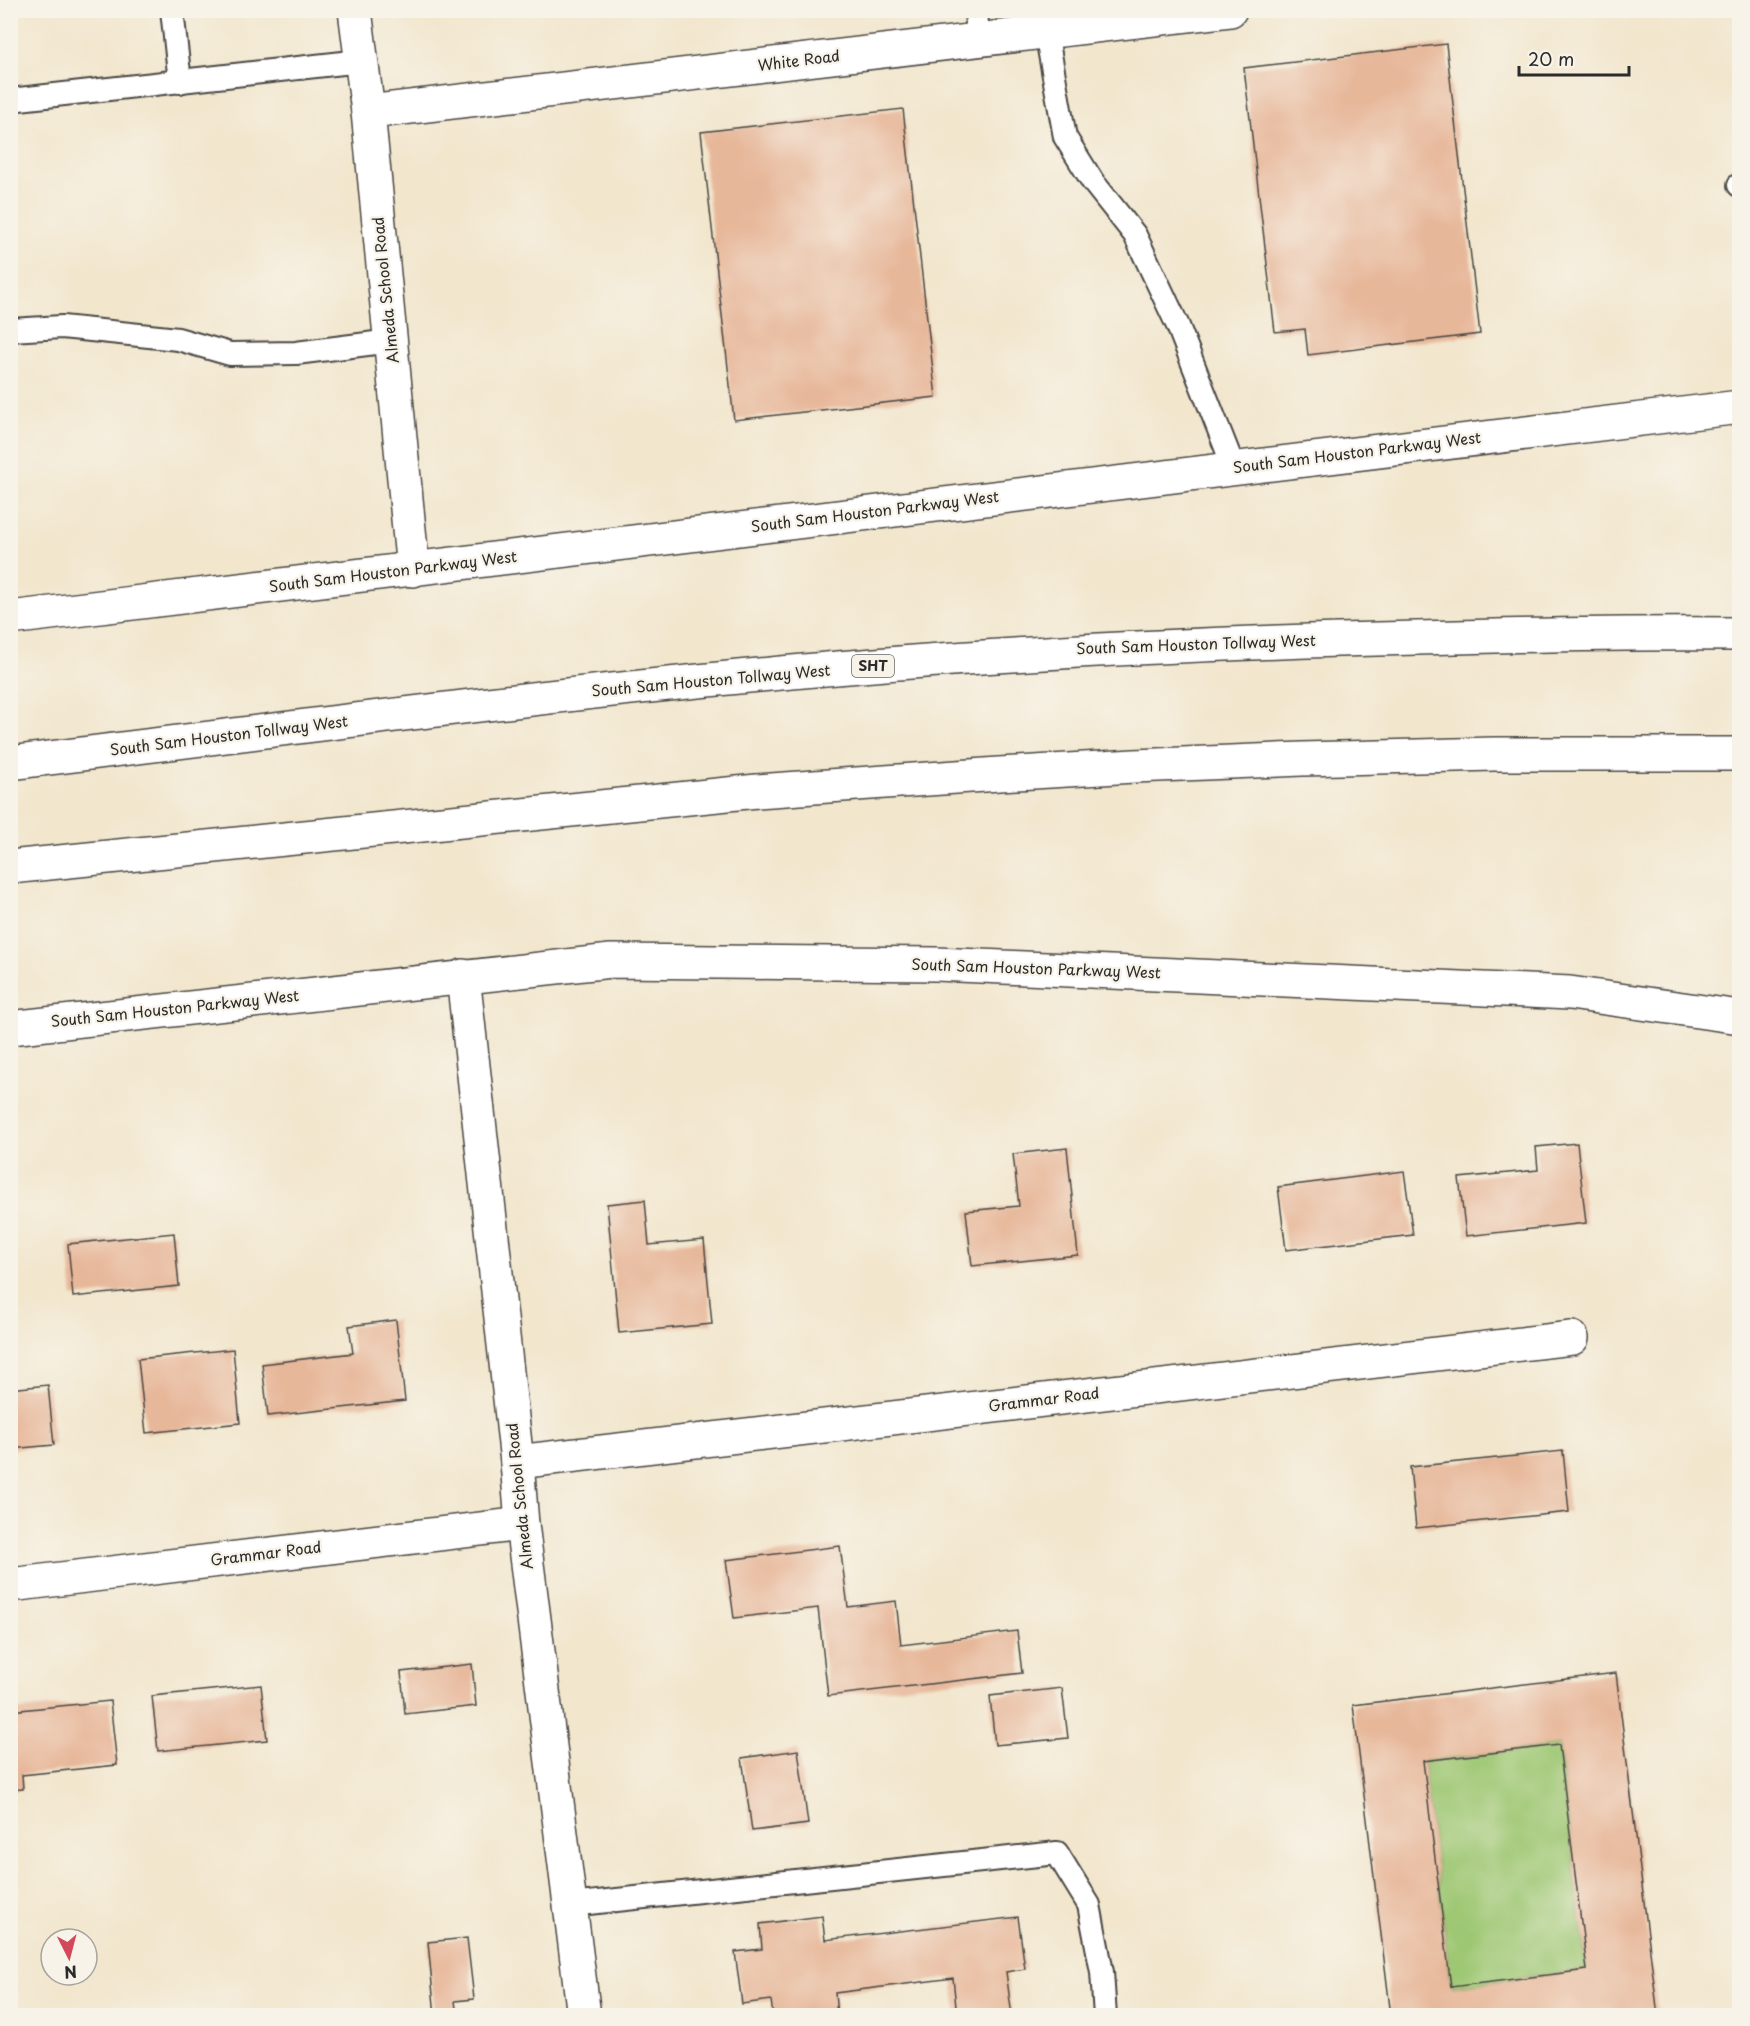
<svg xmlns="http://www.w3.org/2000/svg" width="1750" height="2026" font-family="'Playpen Sans',sans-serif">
<rect width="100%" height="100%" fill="#f7f3e8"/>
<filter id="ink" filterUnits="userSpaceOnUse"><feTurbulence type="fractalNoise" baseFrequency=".0167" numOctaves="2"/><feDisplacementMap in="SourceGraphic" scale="12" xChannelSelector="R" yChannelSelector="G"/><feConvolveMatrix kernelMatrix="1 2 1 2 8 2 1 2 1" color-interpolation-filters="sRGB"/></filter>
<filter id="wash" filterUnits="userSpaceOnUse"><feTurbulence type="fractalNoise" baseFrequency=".008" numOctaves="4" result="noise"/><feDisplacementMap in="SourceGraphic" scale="24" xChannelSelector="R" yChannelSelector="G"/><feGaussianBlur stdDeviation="1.35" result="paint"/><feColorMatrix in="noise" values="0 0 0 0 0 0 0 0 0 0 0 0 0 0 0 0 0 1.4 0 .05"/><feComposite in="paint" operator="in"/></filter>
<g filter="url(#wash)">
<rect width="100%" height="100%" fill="#f2e6cd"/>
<path fill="#9ec773" stroke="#64794f" stroke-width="1.5" d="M1559,1745L1587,1970L1451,1987L1423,1761Z"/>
<g id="blocks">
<g fill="#e7b79a" fill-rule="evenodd">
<path d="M1446,44L1480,334L1308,355L1305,329L1275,332L1244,68Z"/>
<path d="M903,109L936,397L734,420L701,132Z"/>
<path d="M1577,1143L1586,1223L1466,1236L1459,1178L1538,1170L1536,1147Z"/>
<path d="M1067,1148L1078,1255L972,1266L966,1211L1019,1206L1013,1154Z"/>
<path d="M1404,1171L1413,1235L1286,1250L1278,1187Z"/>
<path d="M645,1200L649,1245L704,1240L712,1324L619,1333L607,1204Z"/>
<path d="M174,1233L179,1286L73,1297L68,1244Z"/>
<path d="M396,1320L405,1401L268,1416L262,1364L353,1353L349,1326Z"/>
<path d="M233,1349L240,1423L146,1433L138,1359Z"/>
<path d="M48,1385L54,1445L10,1449V1389Z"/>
<path d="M1563,1451L1569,1512L1416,1528L1410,1467Z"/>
<path d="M840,1546L848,1607L896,1601L901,1645L1017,1631L1022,1673L828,1696L818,1608L734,1618L726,1560Z"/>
<path d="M472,1664L476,1706L405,1714L401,1672Z"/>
<path d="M1616,1673L1658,2016H1391L1353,1705ZM1559,1745L1587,1970L1451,1987L1423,1761Z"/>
<path d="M261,1685L267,1740L158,1751L152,1696Z"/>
<path d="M1062,1688L1068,1738L995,1745L990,1696Z"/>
<path d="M110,1701L117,1765L22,1775L23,1789L10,1790V1711Z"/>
<path d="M798,1750L808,1824L752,1831L742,1758Z"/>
<path d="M822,1916L825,1940L1018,1917L1025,1969L1006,1972L1012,2016H957L953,1978L835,1993L837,2016H773L771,2000L742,2004L735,1952L762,1949L760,1924Z"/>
<path d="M467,1938L474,1999L455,2001L457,2016H435L428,1942Z"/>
</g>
</g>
</g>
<g filter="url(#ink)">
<use href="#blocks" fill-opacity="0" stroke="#494743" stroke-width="1.5"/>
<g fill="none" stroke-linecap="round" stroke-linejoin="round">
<g stroke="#494743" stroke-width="26">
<g id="service">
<path d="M172,10L180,82"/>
<path d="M976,10L978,40"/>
<path d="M1046,32L1065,137L1093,182L1135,235L1178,326L1234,468"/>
<path d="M10,100L361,61"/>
<path d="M1739,185H1740"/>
<path d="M10,330L62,327L178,339L230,354L296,353L391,341"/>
<path d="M570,1905L1057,1853L1089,1905L1102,1972L1105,2016"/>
</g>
</g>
<g stroke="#494743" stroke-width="36">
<g id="minor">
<path d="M368,112L1230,10"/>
<path d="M517,1462L1572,1338"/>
<path d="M10,1585L522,1524"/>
</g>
</g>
<g stroke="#494743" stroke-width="36">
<g id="tertiary">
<path d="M355,10L368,112L413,570"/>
<path d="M463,976L517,1462L522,1524L584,2016"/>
</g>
</g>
<g stroke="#494743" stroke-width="36">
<g id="secondary">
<path d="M10,618L1740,407"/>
<path d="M10,1028L611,961L936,964L1570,993L1740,1017"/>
</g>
</g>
<g stroke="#494743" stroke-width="36">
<g id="motorway">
<path d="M10,763C267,731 524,697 781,673C993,653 1205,643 1417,638C1525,635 1632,633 1740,634"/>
<path d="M10,867L757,791L999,774L1134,766L1302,759L1494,754H1740"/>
</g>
</g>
<use href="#service" stroke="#fff" stroke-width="22"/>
<use href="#minor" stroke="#fff" stroke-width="33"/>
<use href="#tertiary" stroke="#fff" stroke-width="33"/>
<use href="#secondary" stroke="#fff" stroke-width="33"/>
<use href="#motorway" stroke="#fff" stroke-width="33"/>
</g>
</g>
<g text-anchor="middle" stroke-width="4.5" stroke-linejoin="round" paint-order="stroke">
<rect fill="#f7f3e8" stroke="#686764" stroke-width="1.5" x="852" y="655" width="42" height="22" rx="4.5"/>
<g font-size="14" font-weight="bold" fill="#2b2b2b">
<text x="873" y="671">SHT</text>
</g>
<g font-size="15" fill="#2b2b2b" stroke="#f7f3e8">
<text transform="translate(799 61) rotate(-7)" y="5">White Road</text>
<text transform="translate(386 290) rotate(-96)" y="5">Almeda School Road</text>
<text transform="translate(1357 453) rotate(-7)" y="5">South Sam Houston Parkway West</text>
<text transform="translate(875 512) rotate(-7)" y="5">South Sam Houston Parkway West</text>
<text transform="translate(393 572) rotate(-7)" y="5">South Sam Houston Parkway West</text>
<text transform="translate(1196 645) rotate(-2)" y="5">South Sam Houston Tollway West</text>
<text transform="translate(711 681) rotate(-5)" y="5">South Sam Houston Tollway West</text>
<text transform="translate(229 736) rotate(-7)" y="5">South Sam Houston Tollway West</text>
<text transform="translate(1036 969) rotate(2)" y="5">South Sam Houston Parkway West</text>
<text transform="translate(175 1009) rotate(-6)" y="5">South Sam Houston Parkway West</text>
<text transform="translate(1044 1400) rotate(-7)" y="5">Grammar Road</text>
<text transform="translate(520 1496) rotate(-96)" y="5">Almeda School Road</text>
<text transform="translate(266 1554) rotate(-7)" y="5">Grammar Road</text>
</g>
</g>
<rect width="1750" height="2026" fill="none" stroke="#f7f3e8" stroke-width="36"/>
<g transform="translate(69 1957) rotate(174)"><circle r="28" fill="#f7f3e8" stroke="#a5a39c" stroke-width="1.5"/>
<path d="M0-4.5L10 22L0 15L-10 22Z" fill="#d1495b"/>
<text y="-9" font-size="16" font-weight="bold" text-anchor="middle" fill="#2b2b2b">N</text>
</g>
<path d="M1519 66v9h110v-9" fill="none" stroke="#2b2b2b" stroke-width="3"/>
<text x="1528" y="66" font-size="18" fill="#2b2b2b" stroke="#f7f3e8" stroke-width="4.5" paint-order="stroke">20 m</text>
</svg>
